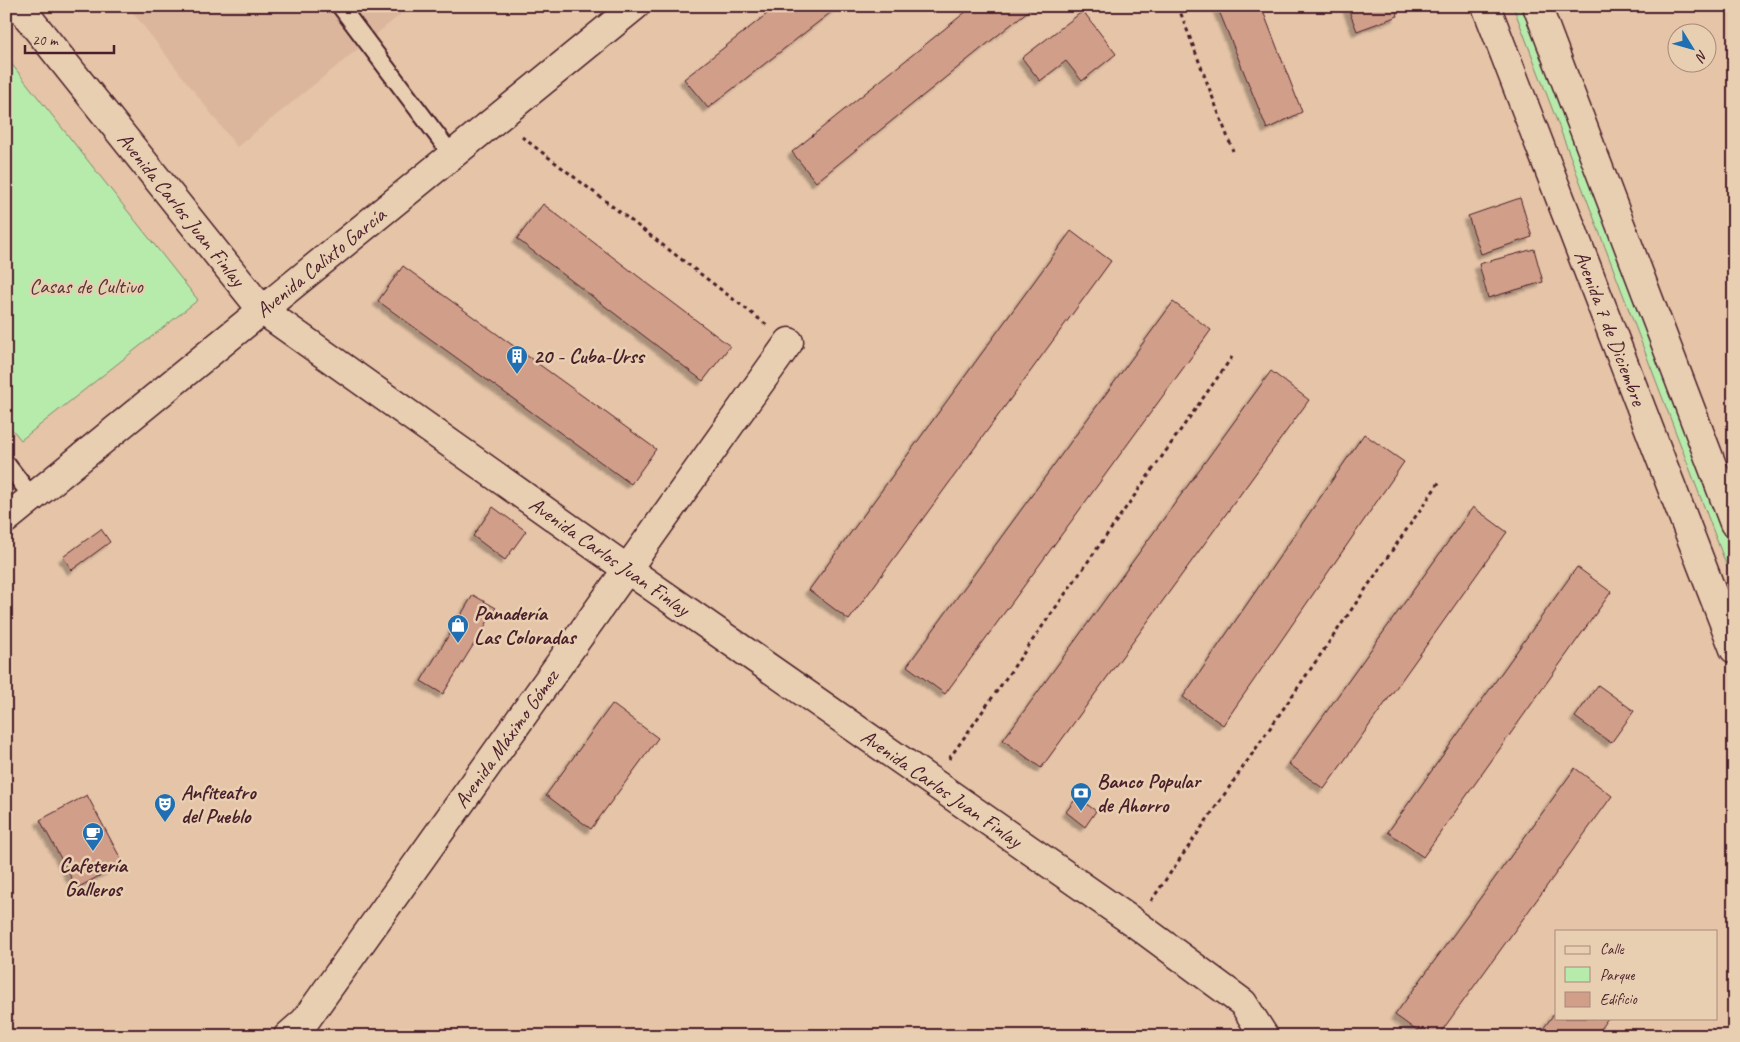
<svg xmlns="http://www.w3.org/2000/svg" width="1740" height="1042" font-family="Caveat,sans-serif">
<defs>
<filter id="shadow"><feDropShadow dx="-4.5" dy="4.5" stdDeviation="1" flood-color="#0004"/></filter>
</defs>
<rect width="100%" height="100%" fill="#e5c4a7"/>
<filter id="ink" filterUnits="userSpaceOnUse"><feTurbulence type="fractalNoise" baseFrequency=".02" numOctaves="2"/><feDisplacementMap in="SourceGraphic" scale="10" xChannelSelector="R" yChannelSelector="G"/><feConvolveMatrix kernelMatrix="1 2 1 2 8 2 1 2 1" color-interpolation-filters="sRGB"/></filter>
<g filter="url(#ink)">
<path fill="#dcb69c" d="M128,6H411L237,147Z"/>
<g fill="#b7ebac" stroke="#80856c">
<path d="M1513,6H1527L1734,543V585Z"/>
<path d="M6,57L198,300L21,440L6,422Z"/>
</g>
<g fill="#d19f89" stroke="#4a1f2b" filter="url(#shadow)">
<path d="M777,6H839L708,108L684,79Z"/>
<path d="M973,6H1034L816,182L792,152Z"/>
<path d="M1217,6H1261L1302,112L1267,129Z"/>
<path d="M1347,6H1394L1398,16L1357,31Z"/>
<path d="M1083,11L1116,54L1082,81L1066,61L1040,81L1022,58Z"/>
<path d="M1520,198L1532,237L1481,254L1468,216Z"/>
<path d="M543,204L730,346L703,381L517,239Z"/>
<path d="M1071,231L1111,261L849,620L809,590Z"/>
<path d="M1534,249L1543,282L1488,298L1479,264Z"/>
<path d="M403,266L656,449L631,484L378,301Z"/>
<path d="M1173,302L1211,330L945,694L907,666Z"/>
<path d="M1271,371L1309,400L1041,768L1003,740Z"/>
<path d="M1364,434L1404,462L1223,725L1183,697Z"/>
<path d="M493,507L526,531L505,560L473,536Z"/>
<path d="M1473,507L1507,532L1324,789L1289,764Z"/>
<path d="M101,529L110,542L72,570L63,557Z"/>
<path d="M1577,567L1611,592L1423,857L1388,832Z"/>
<path d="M473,595L496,608L443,694L421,681Z"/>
<path d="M1598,685L1634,711L1611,743L1575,717Z"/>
<path d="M612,704L658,738L591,829L546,795Z"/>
<path d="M1575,768L1612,796L1438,1036H1424L1395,1015Z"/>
<path d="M87,795L123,863L77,888L40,820Z"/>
<path d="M1077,797L1096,811L1085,827L1066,812Z"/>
<path d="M1556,1011V1018H1608L1595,1036H1538Z"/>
</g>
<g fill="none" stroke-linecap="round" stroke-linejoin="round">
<g stroke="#4a1f2b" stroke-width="20">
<g id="lane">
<path d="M340,6L452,155"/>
<path d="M6,463L32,497"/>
</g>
</g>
<g stroke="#4a1f2b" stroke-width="31">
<g id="street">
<path id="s1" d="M19,6L262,310L627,569L1136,924L1243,1003L1264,1036"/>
<path id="s2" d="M288,1036L305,1021L789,342"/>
</g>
</g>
<g stroke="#4a1f2b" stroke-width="31">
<g id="secondary">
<path id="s3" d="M1486,6L1734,649"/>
<path d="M1537,6L1734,523"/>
<path id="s4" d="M6,519L635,6"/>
</g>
</g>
<g stroke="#4a1f2b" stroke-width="3" stroke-dasharray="4 4" stroke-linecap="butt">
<path d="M1178,6L1233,151"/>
<path d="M522,137L767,325"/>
<path d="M949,759L1232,357"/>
<path d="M1151,901L1440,481"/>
</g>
<use href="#lane" stroke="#e9cfb1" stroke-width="16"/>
<use href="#street" stroke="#e9cfb1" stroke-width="28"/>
<use href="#secondary" stroke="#e9cfb1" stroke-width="28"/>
</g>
</g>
<defs>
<g id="building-pin" transform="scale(1.125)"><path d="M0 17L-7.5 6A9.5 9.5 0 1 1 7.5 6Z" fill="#1f6fb2" stroke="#e9cfb1"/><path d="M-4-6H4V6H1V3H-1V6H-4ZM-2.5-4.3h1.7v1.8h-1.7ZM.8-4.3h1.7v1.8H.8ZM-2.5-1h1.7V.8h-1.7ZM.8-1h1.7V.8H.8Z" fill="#fff"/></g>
<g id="shop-pin" transform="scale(1.125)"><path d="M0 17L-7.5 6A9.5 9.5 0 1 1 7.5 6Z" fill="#1f6fb2" stroke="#e9cfb1"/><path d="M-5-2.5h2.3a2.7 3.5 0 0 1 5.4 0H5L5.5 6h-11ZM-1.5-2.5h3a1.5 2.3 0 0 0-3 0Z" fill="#fff"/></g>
<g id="bank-pin" transform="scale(1.125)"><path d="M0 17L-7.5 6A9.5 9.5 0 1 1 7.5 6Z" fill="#1f6fb2" stroke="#e9cfb1"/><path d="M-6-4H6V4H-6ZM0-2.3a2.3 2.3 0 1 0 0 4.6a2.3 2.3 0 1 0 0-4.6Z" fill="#fff"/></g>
<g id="theatre-pin" transform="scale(1.125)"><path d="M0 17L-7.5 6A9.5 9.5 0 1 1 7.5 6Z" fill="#1f6fb2" stroke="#e9cfb1"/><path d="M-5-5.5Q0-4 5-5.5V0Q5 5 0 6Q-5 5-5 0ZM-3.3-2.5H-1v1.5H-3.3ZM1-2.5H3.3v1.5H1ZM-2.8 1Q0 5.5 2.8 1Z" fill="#fff"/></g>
<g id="cafe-pin" transform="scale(1.125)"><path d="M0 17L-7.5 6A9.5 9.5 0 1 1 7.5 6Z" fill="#1f6fb2" stroke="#e9cfb1"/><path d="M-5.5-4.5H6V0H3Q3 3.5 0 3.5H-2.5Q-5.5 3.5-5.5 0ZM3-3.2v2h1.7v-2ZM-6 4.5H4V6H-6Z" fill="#fff"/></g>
</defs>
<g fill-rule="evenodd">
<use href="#building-pin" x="517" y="356"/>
<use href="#shop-pin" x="458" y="625"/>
<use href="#bank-pin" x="1081" y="793"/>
<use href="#theatre-pin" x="165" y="804"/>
<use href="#cafe-pin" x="93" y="833"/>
</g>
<g text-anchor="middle" stroke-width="5" stroke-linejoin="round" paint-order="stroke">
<g font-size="21" fill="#4a1f2b" stroke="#e9cfb1">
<text dy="7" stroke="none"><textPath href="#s1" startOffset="260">Avenida Carlos Juan Finlay</textPath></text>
<text dy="7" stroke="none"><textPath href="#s4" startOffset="406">Avenida Calixto García</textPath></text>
<text dy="7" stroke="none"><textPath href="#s3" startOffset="345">Avenida 7 de Diciembre</textPath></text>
<text dy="7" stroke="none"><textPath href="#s1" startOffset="815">Avenida Carlos Juan Finlay</textPath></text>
<text dy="7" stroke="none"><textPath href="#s2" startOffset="369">Avenida Máximo Gómez</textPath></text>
<text dy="7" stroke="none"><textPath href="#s1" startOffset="1220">Avenida Carlos Juan Finlay</textPath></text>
</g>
<g font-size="21" fill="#553338" stroke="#e9cfb1">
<text x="86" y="293">Casas de Cultivo</text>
</g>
<g font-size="21" font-weight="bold" fill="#4a1f2b" stroke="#e9cfb1" text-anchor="start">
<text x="533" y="363">20 - Cuba-Urss</text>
<text x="474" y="620">Panadería<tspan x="474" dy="24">Las Coloradas</tspan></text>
<text x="1097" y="788">Banco Popular<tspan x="1097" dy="24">de Ahorro</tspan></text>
<text x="181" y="799">Anfiteatro<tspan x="181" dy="24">del Pueblo</tspan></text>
<text x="93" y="872" text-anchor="middle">Cafetería<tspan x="93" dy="24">Galleros</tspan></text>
</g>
</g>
<rect width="1740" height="1042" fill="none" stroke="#e9cfb1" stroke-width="25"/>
<rect x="12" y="12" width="1715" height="1017" fill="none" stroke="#4a1f2b" stroke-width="2" filter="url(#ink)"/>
<rect x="1555" y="930" width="162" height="90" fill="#e9cfb1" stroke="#a9897b"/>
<rect x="1565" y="946" width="25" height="8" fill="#e9cfb1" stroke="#a9897b"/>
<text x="1600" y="954" font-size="15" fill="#4a1f2b">Calle</text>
<rect x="1565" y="967" width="25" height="15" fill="#b7ebac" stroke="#a9897b"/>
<text x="1600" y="980" font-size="15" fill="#4a1f2b">Parque</text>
<rect x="1565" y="992" width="25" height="15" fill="#d19f89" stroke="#a9897b"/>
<text x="1600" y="1004" font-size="15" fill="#4a1f2b">Edificio</text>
<g transform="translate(1692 48) rotate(127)"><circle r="24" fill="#e9cfb1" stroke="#a9897b"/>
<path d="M0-4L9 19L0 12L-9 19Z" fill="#1f6fb2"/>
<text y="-8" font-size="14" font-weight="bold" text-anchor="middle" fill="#4a1f2b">N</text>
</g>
<path d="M25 45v8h89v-8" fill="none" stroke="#4a1f2b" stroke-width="2.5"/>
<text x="32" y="45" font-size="15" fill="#4a1f2b" stroke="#e9cfb1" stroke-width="4" paint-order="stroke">20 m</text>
</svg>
